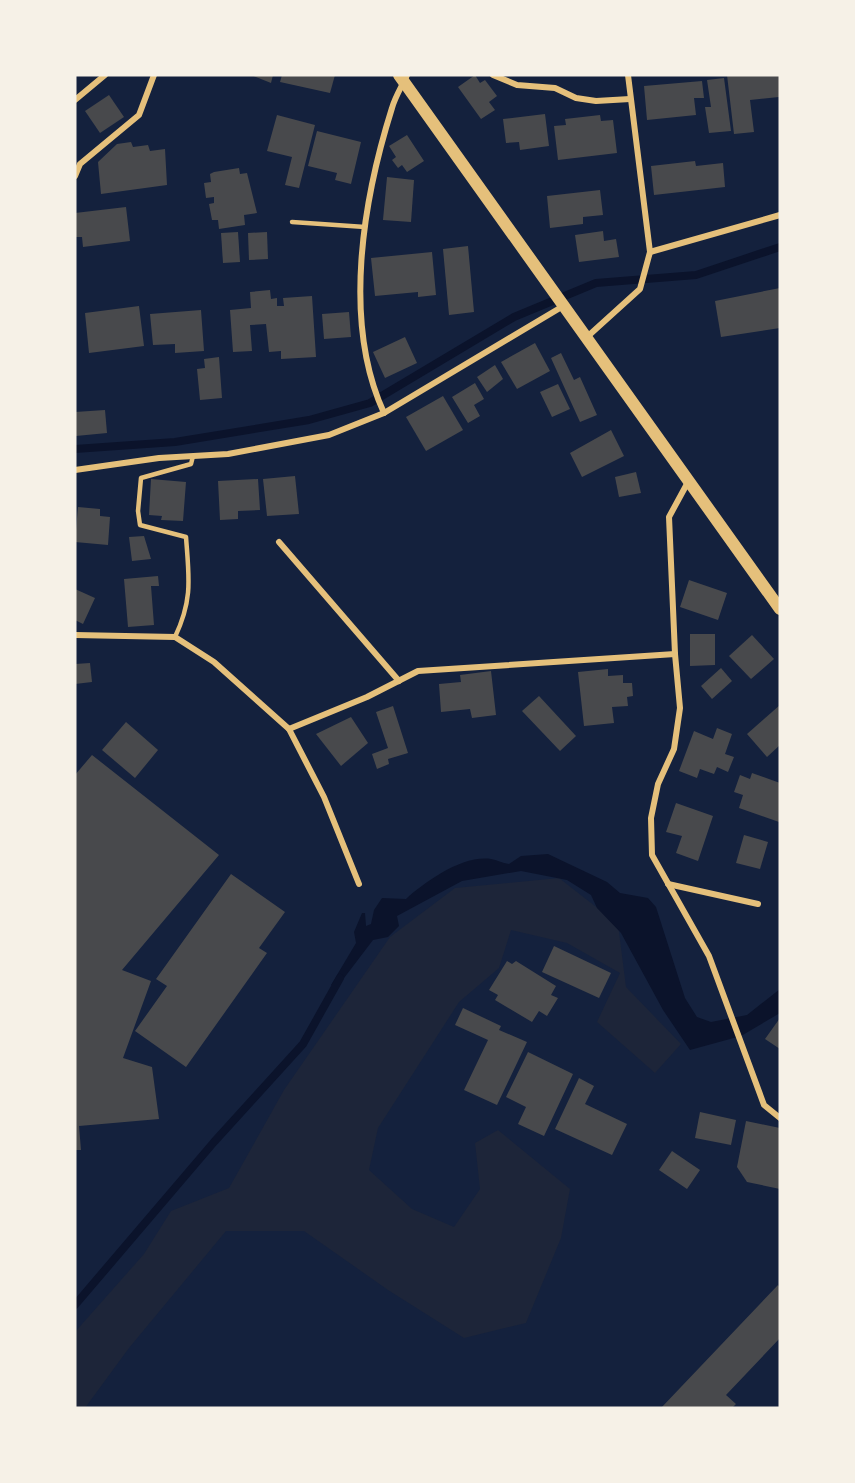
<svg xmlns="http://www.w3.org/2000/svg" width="855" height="1483" font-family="Rubik,sans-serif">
<rect width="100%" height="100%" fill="#14213d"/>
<path fill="#1d2539" d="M559,878L618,924L626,987L681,1044L655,1073L597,1022L620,973L567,943L511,930L499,968L459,1002L378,1128L369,1170L412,1209L454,1227L480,1189L475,1143L498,1130L570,1189L561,1238L526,1323L464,1338L388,1290L304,1231H226L129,1348L85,1408H75V1332L144,1254L171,1211L229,1188L284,1090L390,937L455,888Z"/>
<path fill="#0b132b" d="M548,854L607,882L620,893L648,898L656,907L685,998L697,1017L711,1022L747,1015L780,989V1013L741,1036L690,1050L663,1010L621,933L597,908L591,895L567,880L521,871L462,881L397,916L399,926L388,937L373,940L338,986L331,985L356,943L354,932L362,913H365L366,926L371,924L374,910L382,898L406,899C425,882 462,855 491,859C497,860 502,863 509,864L521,856Z"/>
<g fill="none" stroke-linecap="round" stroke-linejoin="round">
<g stroke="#0b132b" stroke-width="8">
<path d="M75,449L175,442L309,420L370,403L514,317L596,283L696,275L780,247"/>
<path d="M75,1305L214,1142L303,1044L340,978"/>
</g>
</g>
<g fill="#48494c">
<path d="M251,75H273L271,83Z"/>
<path d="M282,75H335L330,93L280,82Z"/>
<path d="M475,75L480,83L485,80L497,96L489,102L495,110L481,119L458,87Z"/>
<path d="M727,75H780L779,97L750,100L754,132L734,134Z"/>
<path d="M724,78L731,131L709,133L705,107H711L707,80Z"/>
<path d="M702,81L704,98H694L696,115L647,120L644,86Z"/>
<path d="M109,95L124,117L100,133L85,111Z"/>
<path d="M545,114L549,146L520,150L519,142L506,143L503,119Z"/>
<path d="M277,115L315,125L299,188L285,185L292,157L267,151Z"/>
<path d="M600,115L601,121L613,120L617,153L558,160L554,126L566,125L565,119Z"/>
<path d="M317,131L361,142L351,184L335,180L337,173L308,166Z"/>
<path d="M407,135L424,161L407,172L402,165L398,168L392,160L396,157L389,146Z"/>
<path d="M131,142L133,147L148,145L150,151L165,149L167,185L101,194L98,162L117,144Z"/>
<path d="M695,161L696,166L723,163L725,187L654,195L651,166Z"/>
<path d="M239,168L240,174L247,173L257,213L244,215L245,225L219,229L218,220H212L209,204L214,203V197L206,198L204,183L211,182L210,174L214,172Z"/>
<path d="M387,177L414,180L411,222L383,220Z"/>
<path d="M600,190L603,215L583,217V224L550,228L547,196Z"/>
<path d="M126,207L130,241L83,247L82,237H75V213Z"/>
<path d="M603,231L604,241L616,239L619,257L579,262L575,235Z"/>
<path d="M238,232L240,262L223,263L221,233Z"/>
<path d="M267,232L268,259L249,260L248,233Z"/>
<path d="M468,246L474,312L449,315L443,249Z"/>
<path d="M432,252L436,295L418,297V292L375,296L371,258Z"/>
<path d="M780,288V328L721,337L715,301Z"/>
<path d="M270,290L271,299L277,298V306H284L283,298L312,296L316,357L281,359V351L269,352L266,324L250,325L252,351L233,352L230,310L251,308L250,292Z"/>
<path d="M139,306L144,346L89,353L85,313Z"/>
<path d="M201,310L204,351L175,353V344L153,345L150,314Z"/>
<path d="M349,312L351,337L324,339L322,314Z"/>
<path d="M405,337L417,363L385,378L373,352Z"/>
<path d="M535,343L550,371L517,389L501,362Z"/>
<path d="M561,353L574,380L580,377L597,415L580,422L551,358Z"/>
<path d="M219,357L222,398L200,400L197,369L205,368L204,359Z"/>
<path d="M495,365L503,379L487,392L477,377Z"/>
<path d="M475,383L484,399L474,405L480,416L468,423L452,397Z"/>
<path d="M558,384L570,409L552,417L540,392Z"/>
<path d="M443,396L463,430L426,451L406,417Z"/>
<path d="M105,410L107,433L76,436L75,412Z"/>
<path d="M611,430L624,456L582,477L570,453Z"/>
<path d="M636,472L641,493L619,497L615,477Z"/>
<path d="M295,476L299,514L267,516L263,479Z"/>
<path d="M151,479L186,482L183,521L161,520L162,516L149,515Z"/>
<path d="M258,479L260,510L238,511V519L220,520L218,481Z"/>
<path d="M78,507L100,509V516L110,517L108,545L75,542Z"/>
<path d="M144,536L151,559L132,561L129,537Z"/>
<path d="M158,576L159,586H151L154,625L128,627L124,579Z"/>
<path d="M689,580L727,593L718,620L680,607Z"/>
<path d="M75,589L95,598L83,624L75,620Z"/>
<path d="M690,634H715V665L690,666Z"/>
<path d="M752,635L774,659L751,679L729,656Z"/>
<path d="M90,663L92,682L75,684V664Z"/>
<path d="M721,668L732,681L712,699L701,686Z"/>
<path d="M608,669V676L623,675V683H632L633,696L627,697L628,706L612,707L614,723L584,726L578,672Z"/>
<path d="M491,671L496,715L472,718L470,709L441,712L439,684L461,682L460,675Z"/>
<path d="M539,696L576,736L560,751L522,711Z"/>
<path d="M780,705V745L767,757L747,734Z"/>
<path d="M393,706L408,753L388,759L389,764L377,769L372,754L388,748L376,712Z"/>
<path d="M351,717L368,743L341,766L316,734Z"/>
<path d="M126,722L158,750L135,778L102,750Z"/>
<path d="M717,728L732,734L725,754L734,757L728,772L717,767L714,774L700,769L697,778L679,771L694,731L713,739Z"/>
<path d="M92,755L219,855L122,970L151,981L123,1058L152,1067L159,1119L79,1126L81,1150H75V775Z"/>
<path d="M752,773L780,783L779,822L739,808L743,795L734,792L740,775L750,779Z"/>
<path d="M676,803L713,816L698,861L676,853L682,836L666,832Z"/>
<path d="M744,835L768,842L760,869L736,863Z"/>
<path d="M231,874L285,912L259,948L267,953L186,1067L135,1031L167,986L156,979Z"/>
<path d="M554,946L611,973L599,998L542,972Z"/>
<path d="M507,961L512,964L516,961L556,986L551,995L558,998L547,1016L539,1011L532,1022L495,1000L498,995L489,990Z"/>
<path d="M463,1008L501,1026L499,1030L527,1042L497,1105L464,1090L488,1040L455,1025Z"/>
<path d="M780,1018V1049L765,1039Z"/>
<path d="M528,1052L573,1074L544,1136L518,1124L526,1107L506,1097Z"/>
<path d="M579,1078L594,1086L585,1104L627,1124L612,1155L555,1129Z"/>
<path d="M700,1112L736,1120L731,1145L695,1138Z"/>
<path d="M746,1121L780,1128V1189L747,1182L737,1167Z"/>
<path d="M672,1151L700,1170L687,1189L659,1170Z"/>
<path d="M778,1285L780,1288V1338L726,1395L736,1404L732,1408H661Z"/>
</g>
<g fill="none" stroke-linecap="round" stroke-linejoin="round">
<g stroke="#e5c07b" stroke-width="4.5">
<path d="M292,222L365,227"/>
<path d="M175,637C193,599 189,578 186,537L140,525L138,511L141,478L191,464L193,456"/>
</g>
<g stroke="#e5c07b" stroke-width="6">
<path d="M493,75L517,85L555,88L576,98L596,101L630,99"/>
<path d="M75,100L105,75"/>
<path d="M75,176L80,164L139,115L154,75"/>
<path d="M650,252L780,215"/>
<path d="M587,337L640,289L650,252L628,75"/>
<path d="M384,413C342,322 363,200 392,108C395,97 402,86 407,75"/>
<path d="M75,470L159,458L228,454L329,435L384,413L565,305"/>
<path d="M279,542L399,681"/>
<path d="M75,635L175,637L214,662L289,729L367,697L418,671L675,654L680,708L674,749L658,784L651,818L652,855L709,956L764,1105L780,1118"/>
<path d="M675,654L669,517L688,482"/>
<path d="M289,729L324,797L359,884"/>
<path d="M668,884L758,904"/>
</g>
<path stroke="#e5c07b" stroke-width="12" d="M399,75L780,609"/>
</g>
<rect width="855" height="1483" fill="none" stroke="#f6f1e7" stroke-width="153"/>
</svg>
